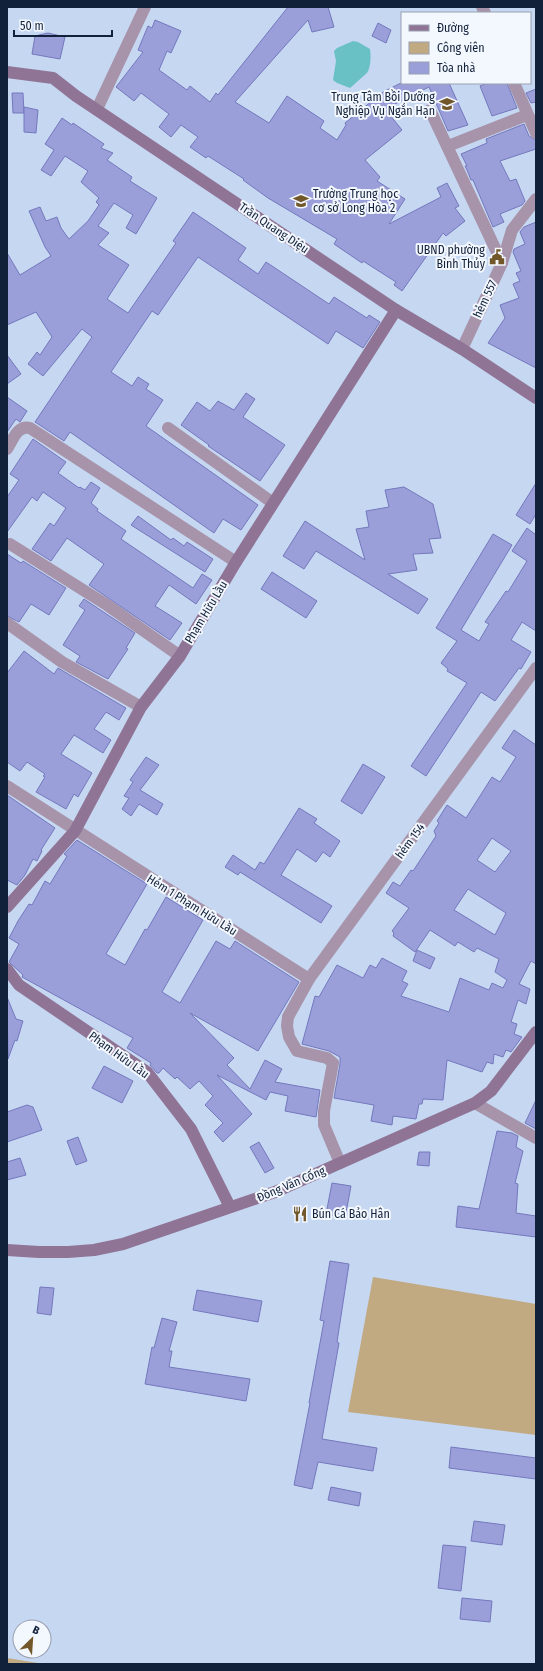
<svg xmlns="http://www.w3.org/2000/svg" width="543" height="1671" font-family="'Fira Sans Condensed',sans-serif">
<rect width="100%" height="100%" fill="#c6d7f2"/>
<g fill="#c1a982">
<path d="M373,1277L536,1304V1435L348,1412Z"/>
<path d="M7,1658L44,1664H7Z"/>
</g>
<path fill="#69c1c6" d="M353,41L358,42L370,49C371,56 371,67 367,73L350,88L337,83L333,80L336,61L334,51L337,48Z"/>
<g fill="#9a9fd9" stroke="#7478bd" fill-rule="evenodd">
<path d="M288,7H328L334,27L312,32L308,20L235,102L269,123L287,96L324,121L320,128L337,140L346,125L345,123L383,92L401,83H449L468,125L448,131L429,87L385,109L402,130L365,160L380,177L377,181L405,199L389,224L441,197L437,188L447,183L459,206L455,208L465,221L446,236L443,233L402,291L394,285L396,282L363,261L362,263L334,244L337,239L268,198L243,180L244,179L208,156L206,158L190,147L198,137L181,125L171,137L159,127L169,114L141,93L134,101L116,87L143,52L138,50L148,26L152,28L155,20L181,31L171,53L167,51L159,70L187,90L190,86L210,102L216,93L218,95Z"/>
<path d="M378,23L391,30L386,43L372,36Z"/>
<path d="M48,33L65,37L60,59L32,54L35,36Z"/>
<path d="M487,83H507L517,108L492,116L480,86Z"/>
<path d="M536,89V102L531,103L526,93Z"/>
<path d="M12,93H23L24,113H13Z"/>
<path d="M24,107L38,110L36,133L24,132Z"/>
<path d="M62,118L72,125L73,123L104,144L101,148L113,153L107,160L132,177L130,181L157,198L136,234L126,228L133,215L114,203L98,226L109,233L98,245L129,265L107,299L128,313L176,243L173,241L193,212L246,248L238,260L258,274L266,262L329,304L334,297L367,318L369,315L380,322L363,348L336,331L328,344L198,257L158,315L152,311L111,372L132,386L138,377L149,384L146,389L163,400L146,426L258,505L241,530L223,519L214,533L70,432L64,441L35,422L92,337L82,329L43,376L28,364L37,352L40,355L52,337L36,312L7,325V253L20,275L51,256L45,247L29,211L40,207L46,221L57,217L61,228L69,239L88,221L99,205L96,202L99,198L81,182L88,171L65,156L51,176L41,170L54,150L45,144Z"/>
<path d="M524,124L529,136L536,140V149L500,161L510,181L516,179L525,201L522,205L500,214L504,222L493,227L473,180H471L467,170L465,166H467L461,154L487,143L486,139Z"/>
<path d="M536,222V368L488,343L505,318L500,305L519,298L513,284L520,281L516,273L521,271L513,252L514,249L525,244L520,232L524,227Z"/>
<path d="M7,355L21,374L7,384Z"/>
<path d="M246,393L255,399L243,417L285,445L260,481L208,446L209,445L181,425L197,402L210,411L218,401L234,410Z"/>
<path d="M7,397L27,411L20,422L16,419L7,432Z"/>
<path d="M33,439L66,462L58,473L79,488L80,487L85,490L91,482L100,488L91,503L98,509L97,511L126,531L121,539L193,588L202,574L212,580L196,604L169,585L155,606L182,623L170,640L89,585L104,564L67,538L51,561L32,549L50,523L54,526L66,508L43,492L37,501L32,497L7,532V497L19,480L10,474Z"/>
<path d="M536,483V514L530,524L516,515Z"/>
<path d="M404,487L433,504L441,538L429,539L433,553L413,554L417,570L388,574L428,599L418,614L316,551L304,569L283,556L305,521L365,560L356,529L369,527L366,511L389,507L385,490Z"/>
<path d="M138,516L171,540L173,538L184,546L187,542L213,559L205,572L131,525Z"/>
<path d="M527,528L536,535V631L522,622L511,640L531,652L521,669L519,668L495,701L481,692L426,776L411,766L467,683L447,671L448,669L441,663L457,641L436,628L493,534L512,545L461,630L479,641L489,624L485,622L506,591L508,592L527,561L512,551Z"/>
<path d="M7,554L21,563L23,561L66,588L49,615L31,604L19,622L7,616Z"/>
<path d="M272,572L317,601L306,618L261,589Z"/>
<path d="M84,599L135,633L126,648L128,649L108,679L76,662L80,656L63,645L85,610L79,606Z"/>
<path d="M24,651L54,674L58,668L126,708L119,720L106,712L94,729L111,740L103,753L74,735L61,754L92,773L78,797L74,794L66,809L36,792L45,777L43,776L45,774L27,762L20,771L7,762V673Z"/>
<path d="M514,730L536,745V964L531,961L519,984L530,989L526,1004L518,1000L511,1022L517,1024L514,1034L522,1037L511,1052L506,1050L503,1057L494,1054L493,1064L487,1062L482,1072L447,1060L443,1100L423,1099L422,1104H419L416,1119L393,1116L392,1125L371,1121L374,1105L334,1098L340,1064V1057L329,1051L302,1044L315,996L319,997L337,965L363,978L370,965L376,968L382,958L407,971L402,981L408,984L401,996L449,1012L460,978L489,990L492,983L503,988L507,980L495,972L499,959L477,948L474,952L458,942L455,946L430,930L415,952L393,936L394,933L392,931L409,908L386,893L393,882L400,886L411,870L413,871L415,868L436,836L434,831L439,823L437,821L447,805L466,818L492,777L500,782L516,757L502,748ZM492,838L511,851L495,872L477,860ZM468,889L506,913L495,935L454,910Z"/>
<path d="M146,757L159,765L140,790L163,804L157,815L139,804L131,816L122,809L129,798L124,796L133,782L130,780Z"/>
<path d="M363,764L385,777L362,814L341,801Z"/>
<path d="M7,795L55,828L41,850L42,851L37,861L33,859L25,875L17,885L7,880Z"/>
<path d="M299,808L317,819L314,823L340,841L330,857L323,852L316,862L297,849L281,875L332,906L321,923L240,872L238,875L225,867L233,855L255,870L260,862L264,864Z"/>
<path d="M77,840L147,884L106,954L125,965L145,929L147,930L166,897L203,920L162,992L180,1003L216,941L230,949L235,941L299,982L258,1051L190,1013L234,1058L227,1065L250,1089L265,1060L282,1069L275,1082L320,1090L316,1117L285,1111L288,1096L270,1092L266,1100L217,1075L252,1114L223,1142L214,1132L223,1123L205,1105L213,1096L199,1081L190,1089L177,1077L175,1079L163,1068L159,1073H157L150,1065L151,1063L127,1048L133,1038L22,977L23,975L9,962L19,944L9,938L18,921L29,904L32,905L45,881L50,884L67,856L64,854Z"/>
<path d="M417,950L435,958L430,969L413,961Z"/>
<path d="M7,997L16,1019L23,1021L17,1041L15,1040L8,1059Z"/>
<path d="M104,1066L133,1081L122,1103L92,1088Z"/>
<path d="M536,1100V1129L525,1123Z"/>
<path d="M27,1105L33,1107L42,1130L7,1142V1112Z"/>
<path d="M497,1131L512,1133L518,1136L516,1147L523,1151L515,1183L518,1184L516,1213L536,1216V1237L456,1227L458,1206L479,1209Z"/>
<path d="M78,1137L87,1161L76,1165L67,1141Z"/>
<path d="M259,1142L274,1168L265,1173L250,1147Z"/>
<path d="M419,1152H430L429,1166L417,1165Z"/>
<path d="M20,1158L26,1175L7,1180V1162Z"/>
<path d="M332,1183L351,1186L345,1218L326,1214Z"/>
<path d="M330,1261L349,1264L337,1342L339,1343L322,1439L377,1448L373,1471L318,1462L312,1489L294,1485L310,1403H309L324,1321L320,1320Z"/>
<path d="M40,1287L54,1288L51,1315L37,1313Z"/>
<path d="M197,1290L262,1301L258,1322L193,1310Z"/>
<path d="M162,1318L177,1322L169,1351H172L169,1367L250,1379L246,1401L145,1384L152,1347L154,1348Z"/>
<path d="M451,1447L536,1458V1479L449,1468Z"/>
<path d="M331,1487L361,1493L359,1506L328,1500Z"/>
<path d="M474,1521L505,1525L502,1545L471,1541Z"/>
<path d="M443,1545L466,1547L461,1591L438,1588Z"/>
<path d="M462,1598L492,1601L490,1622L460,1619Z"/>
</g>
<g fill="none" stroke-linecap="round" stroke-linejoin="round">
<g stroke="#a794aa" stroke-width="12">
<path d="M482,7L485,13"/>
<path d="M514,83L536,133"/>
<path d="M97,109L145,7"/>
<path d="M430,110L502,263"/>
<path d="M448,146L527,115"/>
<path d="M462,349L502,263L512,230L536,199"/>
<path d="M168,428L273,503"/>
<path d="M7,449C13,440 17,425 30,428L236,562"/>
<path d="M10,544L107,605L180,656"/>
<path d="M7,623L62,662L141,707"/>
<path d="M7,786L309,979"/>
<path d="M475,1103L536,1138"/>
<path d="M340,1163L324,1125V1111L333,1063L327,1058L297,1051L289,1037L287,1026L288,1017L309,979L536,668"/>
</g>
<g stroke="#8f7495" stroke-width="12">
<path d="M7,72L53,78L76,96L396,310L462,349L536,398"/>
<path d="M7,907L75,831L141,707L180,656L236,562L396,310"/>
<path d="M7,969L19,985L147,1072L191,1129L230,1207"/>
<path d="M7,1250L39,1252H68L94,1250L123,1244L275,1192L475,1103L491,1091L536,1032"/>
</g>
</g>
<defs>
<g id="university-bare" transform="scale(1.2)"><path d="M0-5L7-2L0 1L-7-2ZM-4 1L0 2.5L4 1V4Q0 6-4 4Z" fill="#715729" stroke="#f3f7fe" stroke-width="2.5" paint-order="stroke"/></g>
<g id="school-bare" transform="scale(1.2)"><path d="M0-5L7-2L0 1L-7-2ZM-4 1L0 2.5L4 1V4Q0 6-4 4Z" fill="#715729" stroke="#f3f7fe" stroke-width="2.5" paint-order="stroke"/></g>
<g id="civic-bare" transform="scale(1.2)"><path d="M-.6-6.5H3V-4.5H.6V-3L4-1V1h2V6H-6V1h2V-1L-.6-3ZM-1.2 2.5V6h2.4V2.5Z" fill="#715729" stroke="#f3f7fe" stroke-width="2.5" paint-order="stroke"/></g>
<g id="restaurant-bare" transform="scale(1.2)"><path d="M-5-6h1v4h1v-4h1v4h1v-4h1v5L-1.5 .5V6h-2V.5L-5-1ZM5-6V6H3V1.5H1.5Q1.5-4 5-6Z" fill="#715729" stroke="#f3f7fe" stroke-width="2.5" paint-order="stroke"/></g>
</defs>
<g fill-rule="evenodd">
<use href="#university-bare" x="447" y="104"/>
<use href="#school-bare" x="301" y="201"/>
<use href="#civic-bare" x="497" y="257"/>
<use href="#restaurant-bare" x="300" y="1214"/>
</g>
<g text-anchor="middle" stroke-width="4" stroke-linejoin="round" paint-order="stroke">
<g font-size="12" fill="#12213a" stroke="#f3f7fe" text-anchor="end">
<text x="435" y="101">Trung Tâm Bồi Dưỡng<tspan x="435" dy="14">Nghiệp Vụ Ngắn Hạn</tspan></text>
<text x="313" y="198" text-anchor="start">Trường Trung học<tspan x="313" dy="14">cơ sở Long Hòa 2</tspan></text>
<text x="485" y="254">UBND phường<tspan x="485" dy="14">Bình Thủy</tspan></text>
<text x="312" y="1218" text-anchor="start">Bún Cá Bảo Hân</text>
</g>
<g font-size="12" fill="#12213a" stroke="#f3f7fe">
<text transform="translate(274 228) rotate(34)" y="4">Trần Quang Diệu</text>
<text transform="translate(485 299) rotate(-65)" y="4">hẻm 557</text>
<text transform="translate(206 612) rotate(-59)" y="4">Phạm Hữu Lầu</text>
<text transform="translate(410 841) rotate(-54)" y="4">hẻm 154</text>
<text transform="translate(192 905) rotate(32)" y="4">Hẻm 1 Phạm Hữu Lầu</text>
<text transform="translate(119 1055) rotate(36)" y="4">Phạm Hữu Lầu</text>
<text transform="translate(291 1184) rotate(-23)" y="4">Đồng Văn Cống</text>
</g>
</g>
<rect width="543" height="1671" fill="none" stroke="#12213a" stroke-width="16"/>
<rect x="401" y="12" width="130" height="72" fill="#f3f7fe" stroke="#99a1b0"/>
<rect x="409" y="25" width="20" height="6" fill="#8f7495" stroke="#99a1b0"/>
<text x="437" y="32" font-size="12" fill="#12213a">Đường</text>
<rect x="409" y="42" width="20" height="12" fill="#c1a982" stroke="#99a1b0"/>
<text x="437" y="52" font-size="12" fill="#12213a">Công viên</text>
<rect x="409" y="62" width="20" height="12" fill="#9a9fd9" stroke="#99a1b0"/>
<text x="437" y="72" font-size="12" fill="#12213a">Tòa nhà</text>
<g transform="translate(32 1639) rotate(25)"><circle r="19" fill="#f3f7fe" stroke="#99a1b0"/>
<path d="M0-3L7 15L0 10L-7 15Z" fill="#715729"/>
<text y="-6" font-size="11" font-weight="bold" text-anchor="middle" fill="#12213a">B</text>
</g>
<path d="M14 30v6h98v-6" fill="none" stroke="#12213a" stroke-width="2"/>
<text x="20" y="30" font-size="12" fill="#12213a" stroke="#f3f7fe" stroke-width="3" paint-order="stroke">50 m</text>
</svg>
